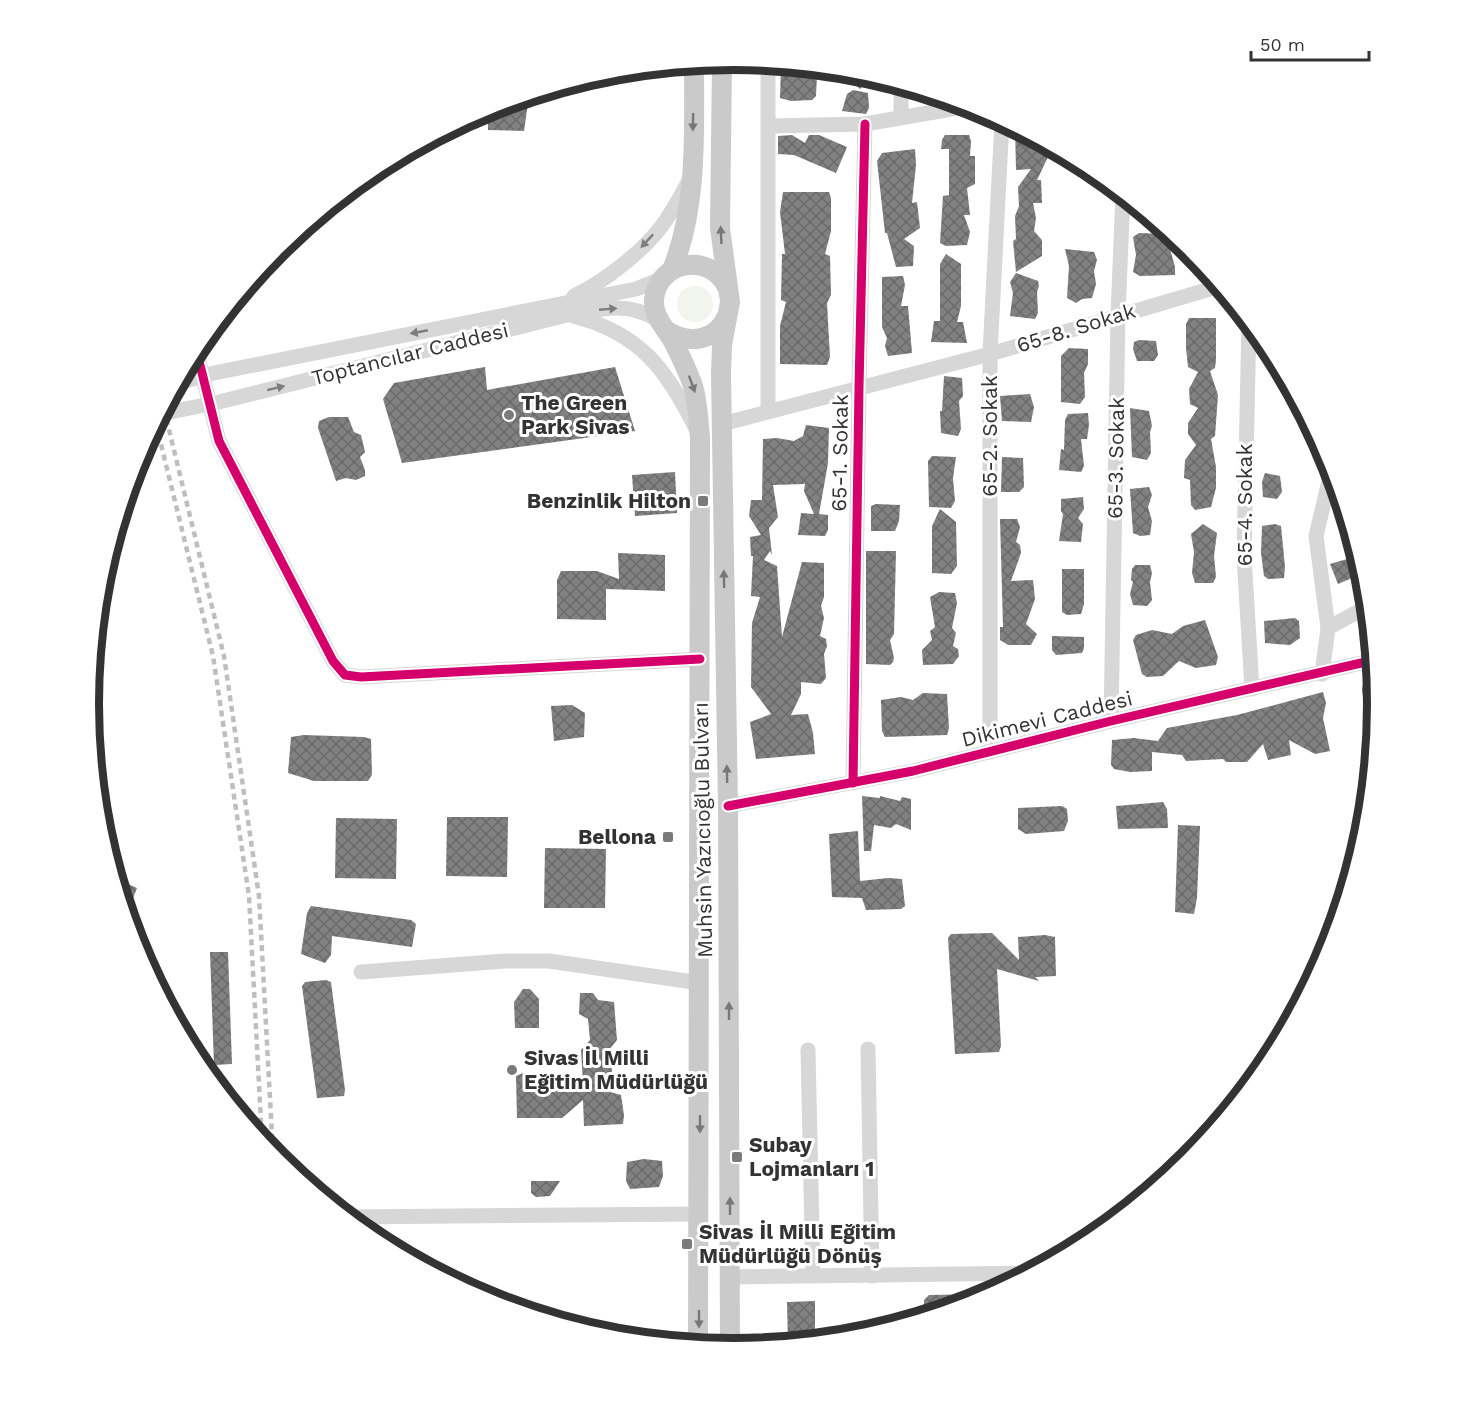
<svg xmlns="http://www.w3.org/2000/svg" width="1467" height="1409" font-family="'Work Sans',sans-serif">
<defs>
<pattern id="building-cross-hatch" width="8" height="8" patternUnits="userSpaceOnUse" patternTransform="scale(1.5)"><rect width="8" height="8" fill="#818181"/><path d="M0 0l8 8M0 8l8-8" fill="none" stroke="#6a6a6a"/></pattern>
</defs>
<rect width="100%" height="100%" fill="#fff"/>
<circle fill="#f1f5ed" cx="695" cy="304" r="18"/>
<g fill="url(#building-cross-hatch)">
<path d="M781,65L811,68L809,74L817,75L816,96L812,100L791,101L780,98Z"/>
<path d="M837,70L860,72L870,76L860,89Z"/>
<path d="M853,90L868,93L869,108L866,114L842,111L847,94Z"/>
<path d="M529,96L524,131L488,130V109Z"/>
<path d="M1015,128L1042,142L1045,155L1048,157L1037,180H1041L1042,203H1033L1036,218L1034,231L1042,240V256L1016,272L1013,241L1016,239L1015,216L1019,206L1018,187L1031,169L1016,170Z"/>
<path d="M792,135L805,143L809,135H819L847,147L836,173L794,155L778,154V136Z"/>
<path d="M945,135H969L971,141L970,156H975V184L967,188L970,215H964L970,232L967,245L946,246L940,243L943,196L949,195V149H941L942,140Z"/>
<path d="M915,149L916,165L912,203L917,202L920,228L904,239L914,246L913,266L896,267L887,233H885L877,161L882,153Z"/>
<path d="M783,192H829L831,198V231L825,254L830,256L831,295L827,303L830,357L827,365L780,364V326L786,302L781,300L782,254H785L780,212Z"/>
<path d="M1139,233L1166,234L1175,267V275L1140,276L1133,272L1136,255L1133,237Z"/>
<path d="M1065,249L1094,252L1097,260L1094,271L1096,284L1092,298L1082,299L1076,303L1067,298L1069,266Z"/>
<path d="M946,254L961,264V306L957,322H963L967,343L931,342L934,321H940V264Z"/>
<path d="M1016,273L1038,281L1039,286L1037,292L1038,313L1035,319L1010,316L1013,293L1010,282Z"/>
<path d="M903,276L905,285L901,306H908L912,353L888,356L885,346L887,338L882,327V277Z"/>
<path d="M1189,318H1216V360L1215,368L1210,371L1218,395L1215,436L1211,439L1216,467V488L1211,507L1195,510L1191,505L1190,480L1184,478L1185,460L1196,445L1188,434V423L1198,408L1190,404L1189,389L1198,372L1188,367L1186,348V324Z"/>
<path d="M1139,340L1156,341L1158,355L1154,361H1137L1133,349L1134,342Z"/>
<path d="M1069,348L1088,349V364L1084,373L1085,397L1080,404L1061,402V356Z"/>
<path d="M485,367L487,390L615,367L635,431L402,463L383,399L394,383Z"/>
<path d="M944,376L962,378L963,396L959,401L961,429L958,436L941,433L940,411H942Z"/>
<path d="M1030,394L1034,407L1031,422L1002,421L1000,396Z"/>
<path d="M1130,408L1149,411L1152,426L1150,432L1151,453L1147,460L1132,457Z"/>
<path d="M1088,413L1089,425L1087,439H1081L1084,466L1081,472L1059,470L1061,449L1064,450L1065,420L1068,414Z"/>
<path d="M329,417H348L354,432L361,435L365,452L360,457L365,470V476L356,480L346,478L336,481L318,428L319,421Z"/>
<path d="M806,425L829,428L828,463L819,514L828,515V530L825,536L798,535L801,513L814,514L804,491L805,483L804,484L773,485L778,517L769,528L772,555L770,551L764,560L777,566L782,637L802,562L824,563V597L821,606L824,618L820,636L826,639L827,646L824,654L826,678L821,684L801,682V694L791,715L808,714L813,733L815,754L756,759L750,722L771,714L751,687L752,623L760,597L751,596L753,556H751L750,537L761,535L749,516L751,500H762L763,439L777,438L794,441L803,436Z"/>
<path d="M932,456L956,457L953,478L955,501L951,508L929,507L928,461Z"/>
<path d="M1002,457L1023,458L1024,487L1019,492H1001Z"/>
<path d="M675,472L677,513L635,516L632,475Z"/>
<path d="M1265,473L1280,476L1282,492L1277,499L1263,497L1262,482Z"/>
<path d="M1149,487L1152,495L1148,507L1152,521L1150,535L1140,536L1133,533L1130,489Z"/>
<path d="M1083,497L1084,509L1078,518L1083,524L1081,542L1059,541L1063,514L1061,511V499Z"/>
<path d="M876,504L900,505L899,521L895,531H871V506Z"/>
<path d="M940,509L956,522L957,566L951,574L932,573V526Z"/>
<path d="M1000,519H1017L1020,527L1016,542L1020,545L1021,553L1011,581L1033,580L1035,599L1026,624L1037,634L1031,645H1008L1000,640V627H1003Z"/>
<path d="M1203,524L1217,533L1214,556L1216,577L1213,583H1195L1192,573L1194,552L1191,534Z"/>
<path d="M1275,524L1281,526L1285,567L1284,578L1268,579L1264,576L1261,553L1262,526Z"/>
<path d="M866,551H896L894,634L890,640L894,658L893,662L890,665L866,664Z"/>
<path d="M618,553L665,555V591L606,589V620L557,619V580L561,571H597L619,579Z"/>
<path d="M1347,559L1351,568L1352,578L1338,584L1330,564Z"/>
<path d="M1135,565H1150L1152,573L1150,582L1152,600L1147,606L1133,605L1130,594L1133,582L1131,580L1132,569Z"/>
<path d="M1062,569H1084V604L1081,614L1067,615L1062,612Z"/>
<path d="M939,592L955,593L957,603L952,628L956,633L953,646L958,649L959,656L953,664L923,665L922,650L932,640L930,631L935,627L930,597Z"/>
<path d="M1295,618L1299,621L1300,638L1290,645L1265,643L1264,621Z"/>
<path d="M1205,620L1218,657L1216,665L1196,668L1179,661L1163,676L1147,677L1142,674L1133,640L1136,635L1152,630L1172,634L1183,626Z"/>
<path d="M1052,636L1084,637V648L1082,653L1056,655L1052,650Z"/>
<path d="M1376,681L1378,705L1374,748H1371L1362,690L1363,684Z"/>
<path d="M1323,692L1326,703L1323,718L1330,751L1315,754L1289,740L1291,755L1268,760L1263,744L1247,762H1226L1223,759L1186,761L1182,755L1152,752V771L1130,772L1114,769L1111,765L1112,740L1134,738L1158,741L1167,728L1237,715Z"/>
<path d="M923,693L947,694L949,728L947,735L885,737L882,731L881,700L901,697L913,700Z"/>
<path d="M572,705L585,713L584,737L554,741L551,706Z"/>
<path d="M304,735L364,737L371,739L372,775L368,781H314L288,773L291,737Z"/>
<path d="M862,796L880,798V796L900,801L902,797L911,799V830L896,824L891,828L874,825L871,851H864Z"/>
<path d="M1163,802L1167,809L1168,828L1118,829L1116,806Z"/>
<path d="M1062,806L1067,809L1068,821L1064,831L1026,834L1018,829V808Z"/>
<path d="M447,817H508L507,877L446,876Z"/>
<path d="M336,818L397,819L396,879L335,878Z"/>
<path d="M1178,825L1200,826L1197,898L1194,914L1175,912Z"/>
<path d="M858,831L860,881L888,878L902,879L905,906L901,909L866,910L862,898L832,897L829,834Z"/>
<path d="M545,848L606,849L605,908H544Z"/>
<path d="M116,879L137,888L127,914L122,899Z"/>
<path d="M311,906L411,920L416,924L412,947L332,936L331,955L325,963L301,954L307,913Z"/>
<path d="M992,933L1019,960L1018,937L1045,935L1055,937L1056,976L1035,977L1039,981L997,969L1001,1046L999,1052L955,1054L948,938L951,934Z"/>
<path d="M210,952H228L232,1064L214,1065Z"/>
<path d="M326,980L331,982L345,1090L344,1096L317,1098L302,986L305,982Z"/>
<path d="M523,989H530L539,999V1028H515L514,1002Z"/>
<path d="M580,993H593L598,1000L614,1002L617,1040L609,1050L613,1078L610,1092L621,1095L624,1115L623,1124L584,1126L583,1100L562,1118H517L516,1076L523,1073L550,1072L554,1075L557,1087L583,1083L581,1050L590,1040L588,1019L579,1014Z"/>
<path d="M644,1159L662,1161L663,1176L659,1187L630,1189L626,1181L627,1162Z"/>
<path d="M531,1181H560L550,1196L536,1197L531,1193Z"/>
<path d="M987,1294V1296L980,1300L924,1317V1300L929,1295Z"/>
<path d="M815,1301V1341L788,1344L787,1302Z"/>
</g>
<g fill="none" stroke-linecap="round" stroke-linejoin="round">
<g stroke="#d7d7d7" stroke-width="15">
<path d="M901,117V85"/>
<path d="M769,126L865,124L969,106"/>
<path d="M574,296C604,282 645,250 664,223C674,209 682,193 690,179"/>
<path d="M573,316C641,333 668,371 697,431"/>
<path d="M1249,321L1244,556L1252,689"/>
<path d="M196,349L219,441L333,661L345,675L361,677L700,659"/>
<path d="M178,383L214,373L636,289L661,279"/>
<path d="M768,411V63"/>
<path d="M161,414L219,402L567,315C601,309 627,301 658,320"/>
<path d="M722,424L990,354L1220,286"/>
<path d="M1328,628L1316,536L1332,468"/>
<path d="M1322,674L1328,628L1368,606"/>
<path d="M1111,721L1118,315L1123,194"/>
<path d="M990,752V354L1002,121"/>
<path d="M853,783L859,387L865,124"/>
<path d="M728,806L913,771L1111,721L1374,660"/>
<path d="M361,972L505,961H549L700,983"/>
<path d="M187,1043L196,1046V1060"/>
<path d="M868,1049L872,1276"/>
<path d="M808,1050L813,1276"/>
<path d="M346,1217L699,1214"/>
<path d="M730,1277L1031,1273"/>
</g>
<g stroke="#cacaca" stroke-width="20">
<path d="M722,61L720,228L730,302L722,345L721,374L728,806L730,1349"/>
<path d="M672,270C698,205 694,132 694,64"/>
<path d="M667,331C689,345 716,341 727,316"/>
<path d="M698,1346L700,437C698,419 698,400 692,383C687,370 681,357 675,345C667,329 653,318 654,300C657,260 711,252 727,287"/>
</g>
<g stroke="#bebebe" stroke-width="4.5" stroke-dasharray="6 4.5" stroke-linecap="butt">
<path d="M164,409L224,656L259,896L273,1154"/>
<path d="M156,424L213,656L249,896L262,1141"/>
</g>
<g stroke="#fff" stroke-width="13">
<g id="cycleway">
<path d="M196,349L219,441L333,661L345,675L361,677L700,659"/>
<path d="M853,783L859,387L865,124"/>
<path d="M728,806L913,771L1111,721L1374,660"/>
</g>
</g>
<use href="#cycleway" stroke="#d6006c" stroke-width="9"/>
</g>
<defs><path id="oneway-solid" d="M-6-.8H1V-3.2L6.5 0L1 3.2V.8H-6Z" transform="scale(1.5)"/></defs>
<g fill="#777">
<use href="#oneway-solid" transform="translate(693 122) rotate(91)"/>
<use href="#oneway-solid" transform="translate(721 235) rotate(-93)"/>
<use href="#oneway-solid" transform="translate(692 384) rotate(70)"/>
<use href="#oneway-solid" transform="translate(724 579) rotate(-91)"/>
<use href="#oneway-solid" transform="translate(727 774) rotate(-91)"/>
<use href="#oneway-solid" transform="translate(729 1011) rotate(-90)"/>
<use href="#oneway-solid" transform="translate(700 1124) rotate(90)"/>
<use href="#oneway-solid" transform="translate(730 1206) rotate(-90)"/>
<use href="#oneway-solid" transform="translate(699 1319) rotate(90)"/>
</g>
<g fill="#7d7d7d">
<use href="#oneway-solid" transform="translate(647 241) rotate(133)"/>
<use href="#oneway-solid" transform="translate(608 309) rotate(-5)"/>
<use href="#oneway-solid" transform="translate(419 332) rotate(169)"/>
<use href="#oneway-solid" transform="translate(276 388) rotate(-14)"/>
</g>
<g fill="#7a7a7a" stroke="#fff" stroke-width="2">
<circle cx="509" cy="415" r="6"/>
<rect x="697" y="495" width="12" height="12" rx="3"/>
<rect x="662" y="831" width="12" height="12" rx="3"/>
<circle cx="512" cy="1070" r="6"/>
<rect x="731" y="1151" width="12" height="12" rx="3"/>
<rect x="681" y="1238" width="12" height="12" rx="3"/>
</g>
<g text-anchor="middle" stroke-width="6" stroke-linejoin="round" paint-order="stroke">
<g font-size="21" fill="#333" stroke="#fff">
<text transform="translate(1076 328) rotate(-17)" y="7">65-8. Sokak</text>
<text transform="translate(410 354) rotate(-14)" y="7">Toptancılar Caddesi</text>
<text transform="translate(990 436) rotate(-90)" y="7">65-2. Sokak</text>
<text transform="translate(840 453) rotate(-89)" y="7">65-1. Sokak</text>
<text transform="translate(1116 458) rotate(-89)" y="7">65-3. Sokak</text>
<text transform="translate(1245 505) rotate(-90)" y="7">65-4. Sokak</text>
<text transform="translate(1047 719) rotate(-14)" y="7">Dikimevi Caddesi</text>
<text transform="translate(703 830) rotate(-91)" y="7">Muhsin Yazıcıoğlu Bulvarı</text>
</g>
<g font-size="21" font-weight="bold" fill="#333" stroke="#fff" text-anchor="start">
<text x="521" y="410">The Green<tspan x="521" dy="24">Park Sivas</tspan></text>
<text x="691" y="508" text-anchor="end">Benzinlik Hilton</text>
<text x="656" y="844" text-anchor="end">Bellona</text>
<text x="524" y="1065">Sivas İl Milli<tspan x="524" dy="24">Eğitim Müdürlüğü</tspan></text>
<text x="749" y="1152">Subay<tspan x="749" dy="24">Lojmanları 1</tspan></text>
<text x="699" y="1239">Sivas İl Milli Eğitim<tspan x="699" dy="24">Müdürlüğü Dönüş</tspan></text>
</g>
</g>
<path d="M0 0H1467V1409H0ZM99 704a634 634 0 1 1 1268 0a634 634 0 1 1-1268 0Z" fill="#fff" fill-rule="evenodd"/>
<path fill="none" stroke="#333" stroke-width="8" d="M99 704a634 634 0 1 1 1268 0a634 634 0 1 1-1268 0Z"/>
<path d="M1251 51v9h118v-9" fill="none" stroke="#333333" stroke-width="3"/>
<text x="1260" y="51" font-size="18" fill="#333333" stroke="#ffffff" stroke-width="4.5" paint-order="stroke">50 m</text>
</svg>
